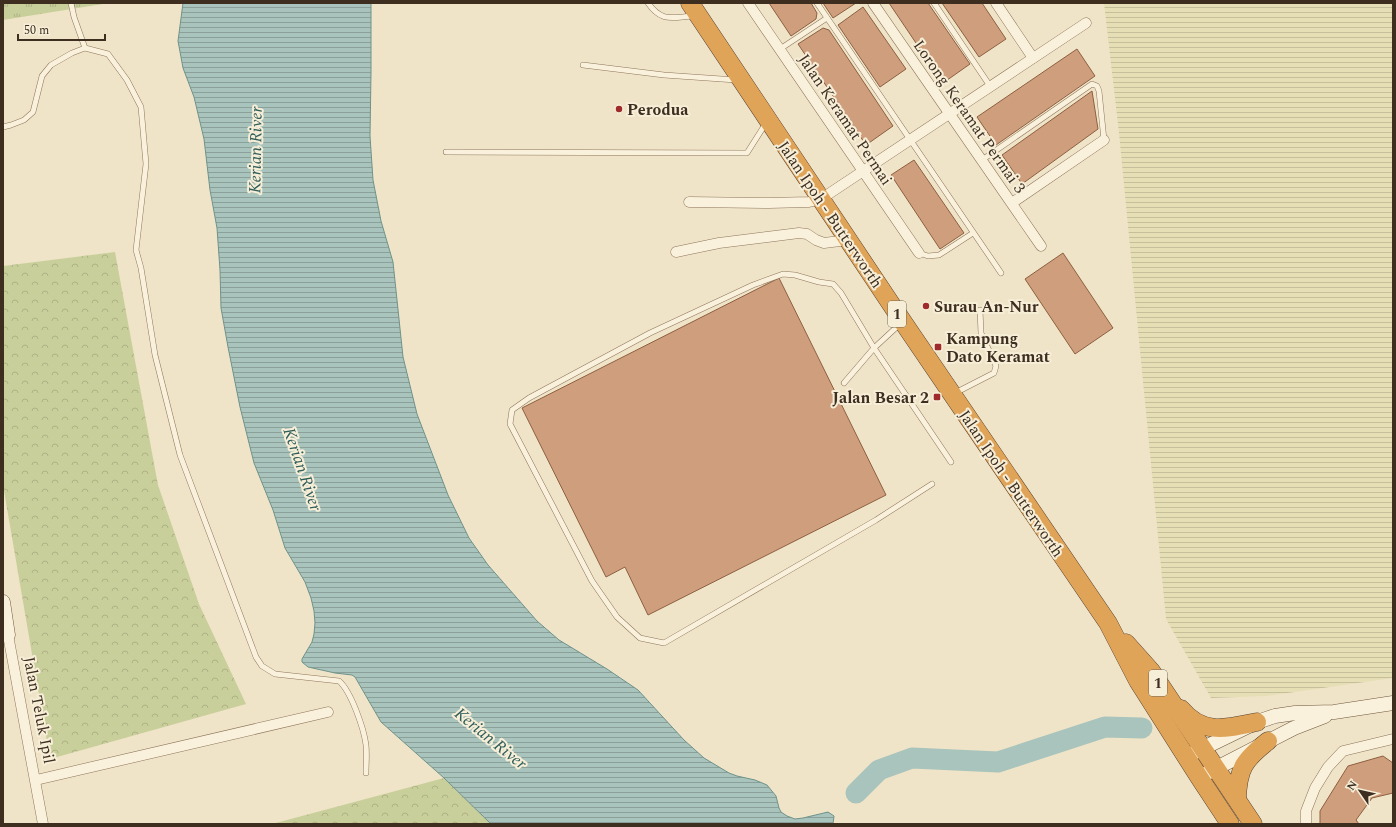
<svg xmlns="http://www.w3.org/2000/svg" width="1396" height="827" font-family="Spectral,serif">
<defs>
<pattern id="farmland-rules" width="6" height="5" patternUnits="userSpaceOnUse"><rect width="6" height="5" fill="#e6deb5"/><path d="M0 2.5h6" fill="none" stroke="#c6bf9b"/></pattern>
<pattern id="grass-tufts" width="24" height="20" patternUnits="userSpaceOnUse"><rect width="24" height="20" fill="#c9cf9b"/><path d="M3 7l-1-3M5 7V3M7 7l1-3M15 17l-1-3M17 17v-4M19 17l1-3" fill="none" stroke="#aeb285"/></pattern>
<pattern id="forest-crowns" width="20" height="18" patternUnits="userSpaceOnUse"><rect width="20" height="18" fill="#c9cf9b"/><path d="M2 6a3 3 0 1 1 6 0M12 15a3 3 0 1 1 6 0" fill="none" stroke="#aeb285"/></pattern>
<pattern id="water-rules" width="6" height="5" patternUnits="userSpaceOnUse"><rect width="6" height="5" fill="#a9c4bc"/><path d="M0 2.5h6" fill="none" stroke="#8ba098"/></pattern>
</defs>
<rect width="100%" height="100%" fill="#f0e4c8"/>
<path fill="url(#farmland-rules)" d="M1104,3H1393V678L1266,696L1211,698L1166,619L1119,133Z"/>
<path fill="url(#grass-tufts)" d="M3,3H109L3,20Z"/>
<g fill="url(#forest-crowns)">
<path d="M115,252L158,485L199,604L246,704L50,759L3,485V266Z"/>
<path d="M444,778L491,824H272Z"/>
</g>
<path fill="url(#water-rules)" stroke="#6f938a" d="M183,3H371V72L370,136L373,180L381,221L393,262L403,357L417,414L448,495L469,538L488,565L537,621L559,640L607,669L638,690L684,740L704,758L729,773L737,776L755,780L767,785L776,796L779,808L781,812L787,816L795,819L803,818L828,812L834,816L833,824H491L444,778L381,722L355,677L352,675L335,673L308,667L302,662V659L312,642L314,634L315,623L314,611L311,598L305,582L285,548L273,510L254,463L240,407L228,347L221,308L220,270L217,228L210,190L204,139L194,97L183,68L178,41Z"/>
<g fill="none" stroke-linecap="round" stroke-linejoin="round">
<path stroke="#a9c4bc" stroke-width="21" d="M856,793L879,770L912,758L998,762L1105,727L1142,728"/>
</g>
<g fill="#cf9f7d" stroke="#8d5f41">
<path d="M769,3H811L817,13L816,19L791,36Z"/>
<path d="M823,3H856L833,18Z"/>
<path d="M889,3H928L970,64L943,83Z"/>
<path d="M942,3H982L1006,39L979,57Z"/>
<path d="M863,7L906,69L880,87L838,25Z"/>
<path d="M823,28L829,30L893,126L866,145L798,44Z"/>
<path d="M1077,49L1095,76L996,145L977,117Z"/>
<path d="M1092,91L1098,129L1022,184L1002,155Z"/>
<path d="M914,160L964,233L940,249L891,175Z"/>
<path d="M1063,253L1113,328L1075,354L1025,279Z"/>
<path d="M779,278L886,495L648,615L625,567L606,577L522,408Z"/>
<path d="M1383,756L1393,763V793L1372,798L1356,820L1359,824H1320V811L1348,766Z"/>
</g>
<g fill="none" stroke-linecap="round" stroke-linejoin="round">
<g stroke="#8d765c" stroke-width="6">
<g id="lane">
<path d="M71,3L74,17L85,48L108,54L127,80L141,107L146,164L136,250L141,268L155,355L180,455L256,657L262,666L275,674L339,681C351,691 364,729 366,745C367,754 366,764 366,773"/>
<path d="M648,3C662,23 672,17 694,16"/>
<path d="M817,3L1001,273"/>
<path d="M934,3L990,86"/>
<path d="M780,49L827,18"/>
<path d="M583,65L664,75L736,80"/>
<path d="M3,127L11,125L24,120L33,112L42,76L51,65L72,53L85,48"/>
<path d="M446,152L747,153L766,123"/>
<path d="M982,160L1092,84L1097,86L1099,91L1104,140"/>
<path d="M919,253L928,256L939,255L973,233"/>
<path d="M844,383L874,348L900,324"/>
<path d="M955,393L994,373L996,366L981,333L980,310"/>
<path d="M932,484L876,520L664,643L640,638L617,617L592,581L510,424L512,410L529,398L650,333L753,285L783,274L795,275L819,282L833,284L841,293L874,348L951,462"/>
</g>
</g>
<g stroke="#8d765c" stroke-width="11">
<g id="street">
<path d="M748,3L919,253"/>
<path d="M873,3L1041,246"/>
<path d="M996,3L1033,58"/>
<path d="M689,202L769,203L809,202L821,199L1086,23"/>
<path d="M1012,203L1104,140"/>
<path d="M676,252L719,243L799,233L807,234L816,240L824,243L848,240"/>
<path d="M8,635L43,824"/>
<path d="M36,780L328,712"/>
<path d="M1306,824V811L1315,788L1328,767L1343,751L1393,739"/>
</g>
</g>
<g stroke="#6f573f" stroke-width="15">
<g id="secondary">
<path d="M3,602L8,635H3"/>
<path d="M1185,757L1257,722L1275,716L1295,713L1334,712L1393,703"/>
<path d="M1207,773L1294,728L1325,716"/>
</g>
</g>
<g stroke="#5b4430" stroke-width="19">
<g id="highway">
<path d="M690,3L903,322L1108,623L1138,681L1199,777L1230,824"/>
<path d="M1126,643L1151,671L1253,824"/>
<path d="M1181,709C1203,736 1228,728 1257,722"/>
<path d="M1237,799C1238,768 1244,760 1268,741"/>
</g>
</g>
<use href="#lane" stroke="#faf1dc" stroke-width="5"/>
<use href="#street" stroke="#faf1dc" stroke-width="10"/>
<use href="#secondary" stroke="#faf1dc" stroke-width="14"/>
<use href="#highway" stroke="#e0a458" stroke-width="18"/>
</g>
<g fill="#9e2a2b" stroke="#f7eed8" stroke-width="1.5">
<circle cx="619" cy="109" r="4"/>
<circle cx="926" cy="306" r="4"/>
<rect x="934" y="343" width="8" height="8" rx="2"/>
<rect x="933" y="393" width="8" height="8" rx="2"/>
</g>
<g text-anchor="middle" stroke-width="4" stroke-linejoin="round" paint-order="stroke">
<g fill="#f7eed8" stroke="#756857" stroke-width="1">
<rect x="888" y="301" width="18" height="26" rx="3"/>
<rect x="1149" y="670" width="18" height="26" rx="3"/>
</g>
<g font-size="15" font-weight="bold" fill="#3d2e20">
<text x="897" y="319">1</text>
<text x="1158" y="688">1</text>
</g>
<g font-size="16" font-weight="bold" fill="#3d2e20" stroke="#f7eed8" text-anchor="start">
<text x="627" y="115">Perodua</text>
<text x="934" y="312">Surau An-Nur</text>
<text x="946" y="344">Kampung<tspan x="946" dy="18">Dato Keramat</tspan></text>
<text x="929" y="403" text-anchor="end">Jalan Besar 2</text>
</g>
<g font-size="16" fill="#3d2e20" stroke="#f7eed8">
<text transform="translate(970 116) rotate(55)" y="6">Lorong Keramat Permai 3</text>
<text transform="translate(846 119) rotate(56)" y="6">Jalan Keramat Permai</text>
<text transform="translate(831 214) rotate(56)" y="6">Jalan Ipoh - Butterworth</text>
<text transform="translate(1012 483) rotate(56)" y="6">Jalan Ipoh - Butterworth</text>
<text transform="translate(40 710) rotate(79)" y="6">Jalan Teluk Ipil</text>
</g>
<g font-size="17" font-style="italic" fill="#2f5d5a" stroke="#f7eed8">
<text transform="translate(255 150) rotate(-89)" y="6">Kerian River</text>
<text transform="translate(303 469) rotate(71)" y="6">Kerian River</text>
<text transform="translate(491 738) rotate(39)" y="6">Kerian River</text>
</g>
</g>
<rect width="1396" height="827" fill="none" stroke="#3d2e20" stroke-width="8"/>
<g transform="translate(1360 791) rotate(304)" stroke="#f7eed8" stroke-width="3" paint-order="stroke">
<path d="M0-3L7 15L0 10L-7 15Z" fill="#3d2e20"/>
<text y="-6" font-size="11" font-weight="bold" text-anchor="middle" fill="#3d2e20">N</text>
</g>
<path d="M18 34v6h87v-6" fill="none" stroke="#3d2e20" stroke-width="2"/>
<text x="24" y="34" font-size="12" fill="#3d2e20" stroke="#f7eed8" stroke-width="3" paint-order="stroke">50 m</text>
</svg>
